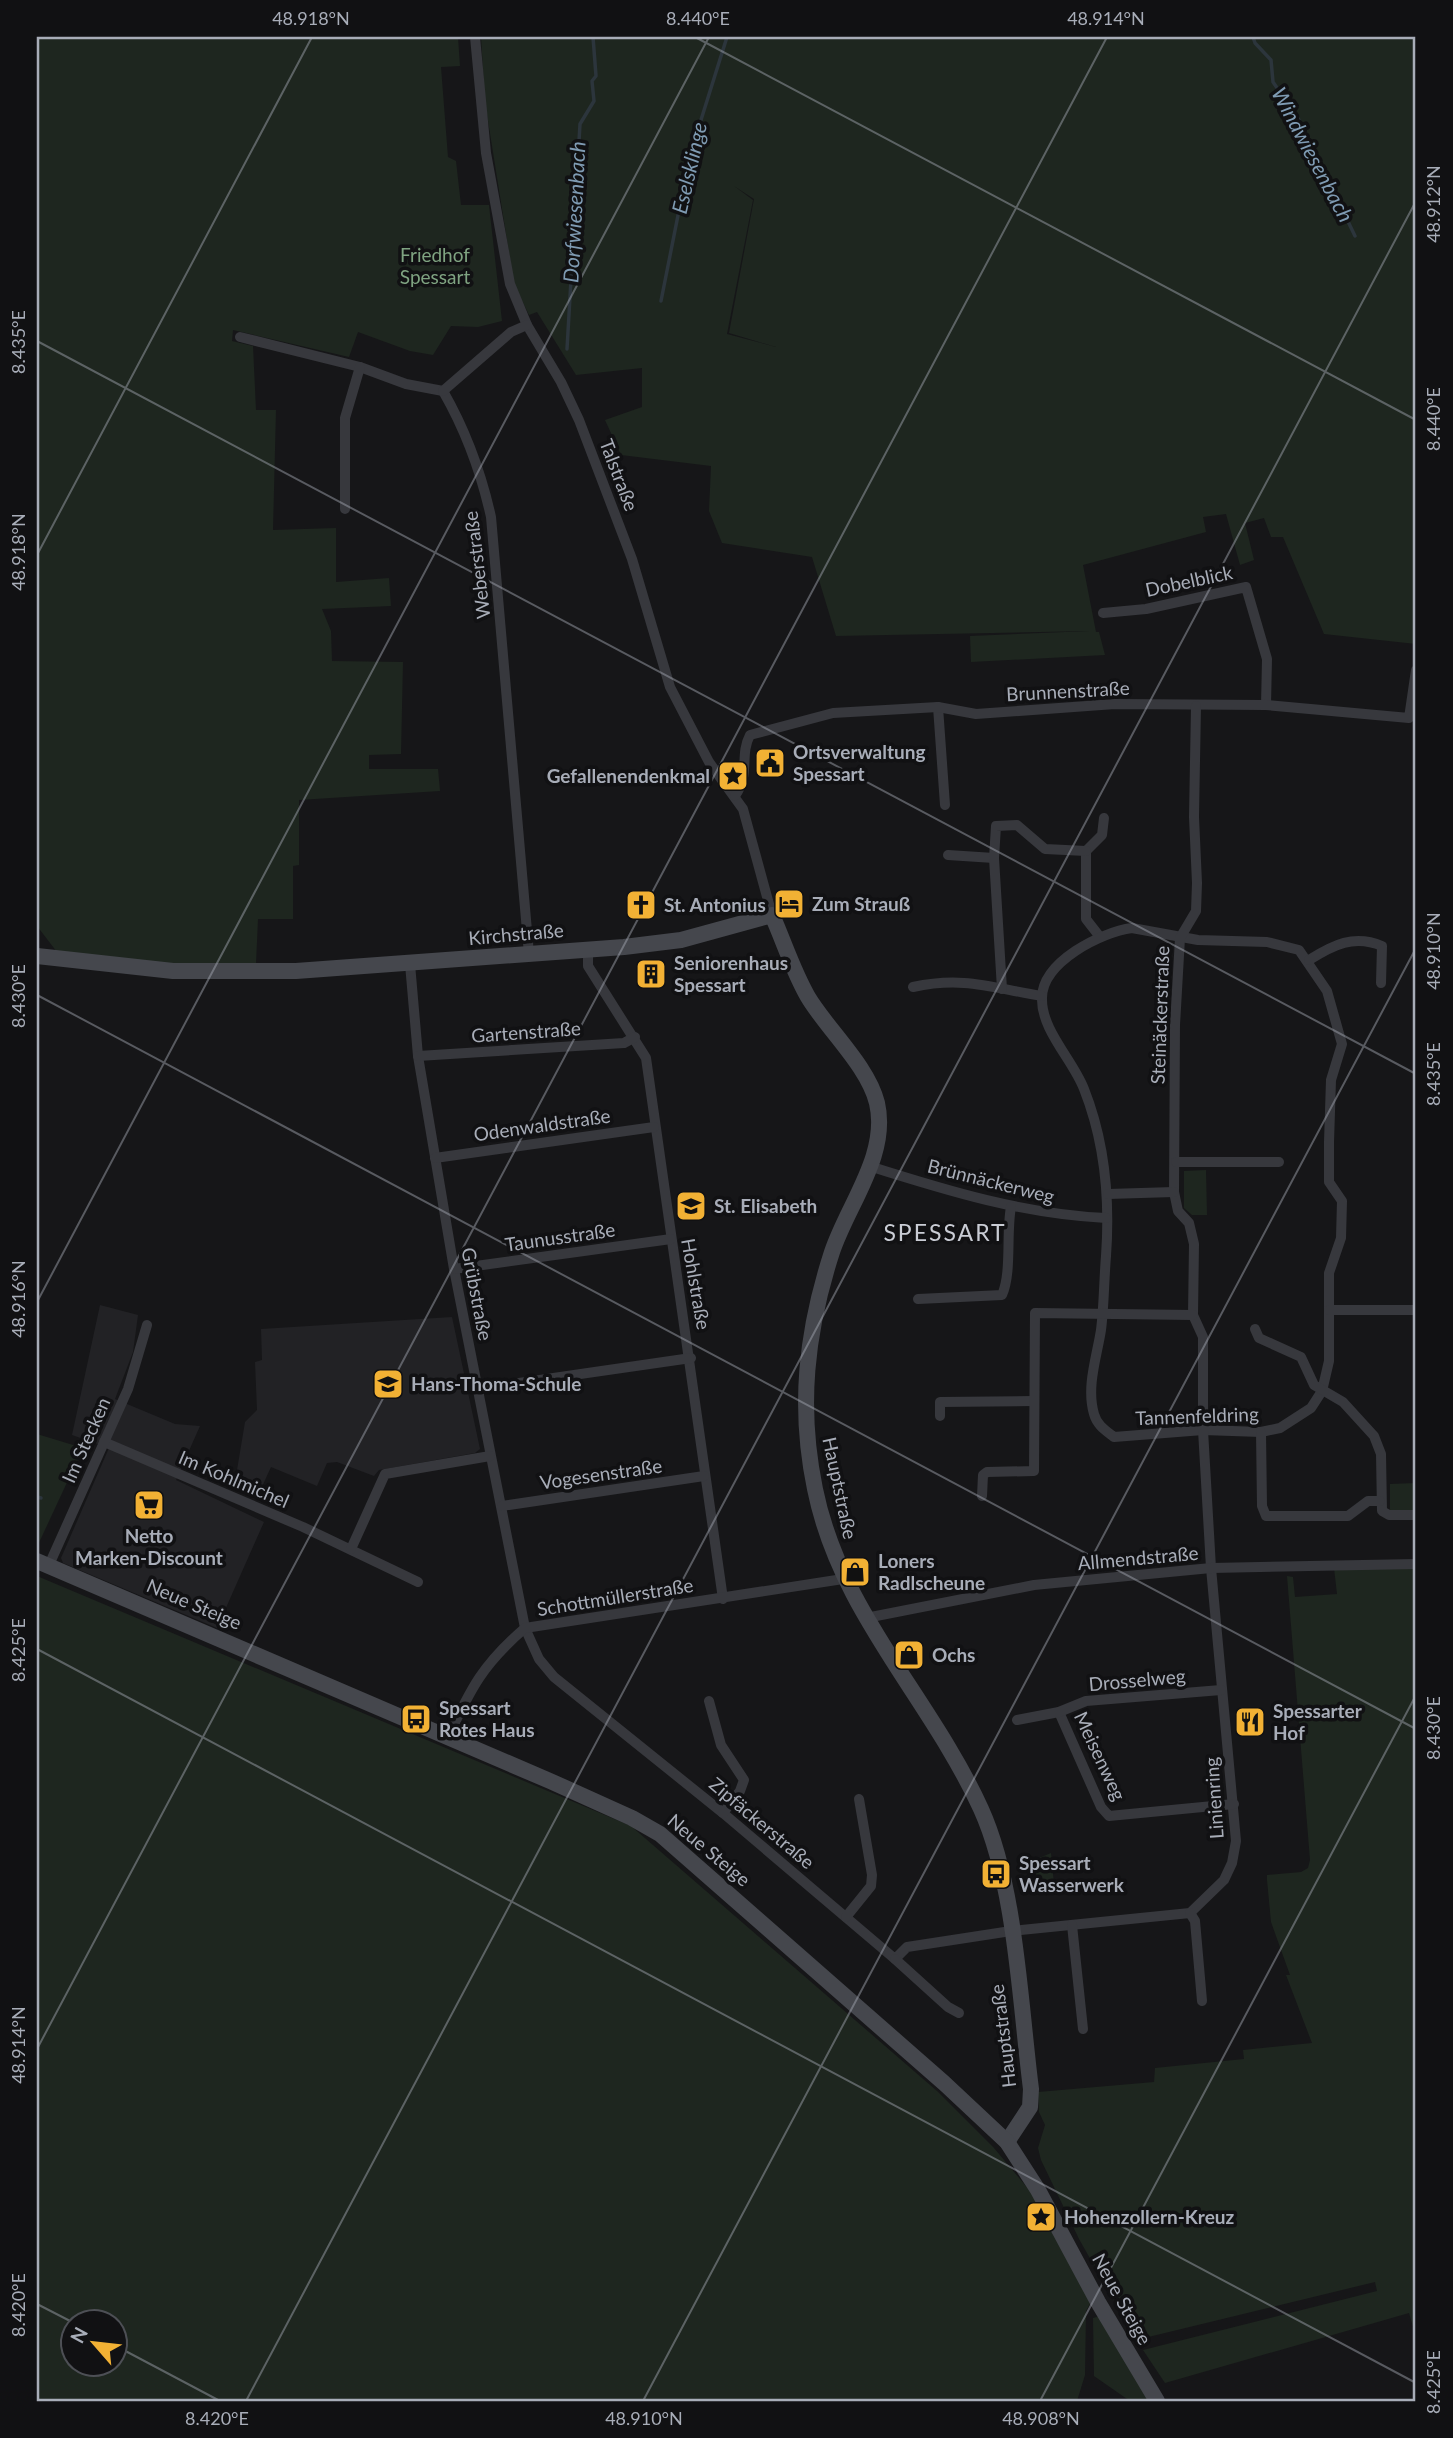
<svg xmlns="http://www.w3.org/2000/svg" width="1453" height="2438" font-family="Lato,sans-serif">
<rect width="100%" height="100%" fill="#161618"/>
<g fill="#222225">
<path d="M100,1305L138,1315L133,1352L115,1399L175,1424L200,1426L176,1480L264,1522L217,1628L63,1563L61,1558L109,1448L72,1435Z"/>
<path d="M452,1317L480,1449L475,1453L379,1470L374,1476L337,1462L327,1463L317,1486L271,1467L260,1491L235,1482L245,1422L257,1410L255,1362L262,1360L261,1329Z"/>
</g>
<g fill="#1e261f" fill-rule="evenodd">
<path d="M37,37H458L460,66L441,67L448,157L456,161L461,205H489L502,321L478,327L451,326L433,355L410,351L358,332L349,357L233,330L232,341L253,346L256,410H276L273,530L336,528V582L389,578L391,606L322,609L331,631L332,661L403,662L401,754L369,755V769H438L440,791L299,800V865L293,866V919H258L256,964L189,967L60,956L37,926Z"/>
<path d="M481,37H1416V644L1324,634L1283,537H1271L1264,518L1245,523L1254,560L1240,565L1226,514L1203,517L1206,532L1083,565L1096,632H1099L1105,655L971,662L970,636L1090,631L836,636L812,557L722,543L709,511L711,466L621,455L605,420L642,407V368L576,375L537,312L529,315L514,284L485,102ZM734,186L754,199L729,333L776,347L727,334L753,200Z"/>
<path d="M1206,1170L1207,1215H1192L1184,1208V1171Z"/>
<path d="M37,1434L83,1448L37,1547Z"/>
<path d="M1416,1483V1511L1390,1512V1484Z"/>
<path d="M1416,1567V2337L1409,2313L1165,2383L1143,2350L1377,2291L1375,2282L1136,2340L1079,2239L1041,2160L1038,2148L1045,2125L1039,2112L1038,2092L1154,2082L1155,2068L1244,2059L1243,2050L1312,2043L1286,1975H1290L1271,1922L1267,1880V1875L1301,1872L1308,1868L1310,1860L1287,1576L1293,1577L1295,1597L1337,1594L1334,1568Z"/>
<path d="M37,1576L631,1826L937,2091L994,2148L1040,2203L1093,2298L1086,2311L1085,2375L1077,2401H37ZM74,2322H116V2364H74Z"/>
<path d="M1051,1853L1054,1884L1037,1886L1031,1873L1032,1861Z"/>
<path d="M1100,2316L1150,2401H1130L1094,2376L1093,2318Z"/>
</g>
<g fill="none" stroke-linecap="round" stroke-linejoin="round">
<g stroke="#2c353c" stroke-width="3.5">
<path d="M1253,37L1255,43L1271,60L1273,82L1298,118L1355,236"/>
<path d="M661,301L690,155L727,37"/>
<path d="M567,349L580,124L594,101L592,81L596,76L593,37"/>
<path d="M37,1497L41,1498"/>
</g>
<g stroke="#37383d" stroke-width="10">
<path d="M475,37L486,153L510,284L527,325L561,382L579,420L632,559L670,687L709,762L743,809L772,915"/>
<path d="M240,337L360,367L406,384L443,391"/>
<path d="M443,391C466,431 481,472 491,517L529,954"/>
<path d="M443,391L511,332L527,325"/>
<path d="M345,509V418L360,367"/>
<path d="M1103,613L1146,609L1246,587L1267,659L1266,705"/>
<path d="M938,707L945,805"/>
<path d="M735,796C751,773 739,756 750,735L833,713L938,707L976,714L1115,704L1266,705L1409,718L1416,670"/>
<path d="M1086,851V919L1100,937"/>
<path d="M1086,851L1102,835L1104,818"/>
<path d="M948,855L994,858"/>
<path d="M1132,928L1198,940L1267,942L1299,950L1327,991L1342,1044L1331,1080L1329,1142V1182L1342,1201L1341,1238L1329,1273V1361L1322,1391L1311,1408L1280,1428L1261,1432L1203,1430L1114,1437C1105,1430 1097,1425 1094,1414C1086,1387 1097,1356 1101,1330C1104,1306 1104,1280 1106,1256C1110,1200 1105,1142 1084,1089C1073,1060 1041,1030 1042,998C1042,962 1101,932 1132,928Z"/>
<path d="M588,950V966L646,1058L723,1599"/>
<path d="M1309,960C1333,945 1354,934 1382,946L1381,983"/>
<path d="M410,964L418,1056L454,1269L525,1628L539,1659L554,1677L723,1813L895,1959L907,1947L1011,1931L1190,1913L1224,1880L1232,1863L1236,1841L1211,1568L1203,1430V1337L1193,1315L1194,1244L1189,1223L1178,1211L1174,1192L1175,1025L1180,938L1196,911L1197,883L1194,817L1196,706"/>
<path d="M913,987C964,976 992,988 1042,996"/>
<path d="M1002,989L994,858L996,826L1017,825L1045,849L1086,851"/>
<path d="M418,1056L624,1043L635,1037"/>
<path d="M435,1158L654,1127"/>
<path d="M1176,1162H1279"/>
<path d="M869,1166C948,1191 1023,1214 1106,1218"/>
<path d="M1108,1194L1174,1192"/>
<path d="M454,1269L671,1239"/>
<path d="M918,1299L1002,1295C1012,1273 1006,1233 1011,1207"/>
<path d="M1329,1310H1416"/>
<path d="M1255,1329L1259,1338L1301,1357L1314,1385L1343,1402L1374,1436L1381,1454L1382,1511L1389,1515H1416"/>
<path d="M477,1389L691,1358"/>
<path d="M940,1416V1402L1033,1401"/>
<path d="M1261,1432L1262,1506L1266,1516H1348L1368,1501H1380"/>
<path d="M104,1442L303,1527L418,1582"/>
<path d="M982,1496L983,1475L987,1472L1034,1471L1035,1313L1193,1315"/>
<path d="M502,1506L704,1476"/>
<path d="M351,1549L385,1474L490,1456"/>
<path d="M49,1565L128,1389L147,1325"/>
<path d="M866,1618L1034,1585L1211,1568L1416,1564"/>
<path d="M709,1701L721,1745L744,1780L740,1791L723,1813"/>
<path d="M1059,1712L1101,1807L1109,1816L1234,1804"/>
<path d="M1017,1720L1059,1712L1086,1701L1221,1690"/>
<path d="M448,1737C471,1688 483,1664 525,1628L843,1579"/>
<path d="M1190,1913L1195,1921L1202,2001"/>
<path d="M846,1917L871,1886L872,1875L859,1799"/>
<path d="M1072,1925L1083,2029"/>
<path d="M895,1959L948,2007L959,2013"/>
</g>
<g stroke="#45474d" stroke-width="16">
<path d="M37,956L173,971H296L624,947L681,940L772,915C784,942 793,971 808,997C827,1029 868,1066 877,1103C889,1155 848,1204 832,1252C806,1332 798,1407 815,1489C840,1613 930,1697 981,1809C1016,1886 1020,2004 1031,2089L1030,2107L1007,2142"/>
<path d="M37,1561L550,1781L632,1818L660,1834L944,2083L1007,2142L1038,2190L1098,2302L1157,2401"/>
</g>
</g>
<path fill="none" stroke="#a8adb8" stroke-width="2" stroke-opacity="0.45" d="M695,37L1416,420M37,341L1416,1074M37,555L312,37M37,995L1416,1729M37,1302L709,37M37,1649L1416,2383M37,2049L1107,37M37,2304L74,2323M116,2346L220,2401M246,2401L1416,201M643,2401L1416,948M1040,2401L1416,1695"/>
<defs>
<g id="civic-square" transform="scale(1.575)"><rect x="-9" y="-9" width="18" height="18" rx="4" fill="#f2b134" stroke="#111113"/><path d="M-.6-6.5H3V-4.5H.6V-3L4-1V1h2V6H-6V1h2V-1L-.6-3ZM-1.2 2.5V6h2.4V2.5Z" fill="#111"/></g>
<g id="sight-square" transform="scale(1.575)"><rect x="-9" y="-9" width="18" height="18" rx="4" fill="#f2b134" stroke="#111113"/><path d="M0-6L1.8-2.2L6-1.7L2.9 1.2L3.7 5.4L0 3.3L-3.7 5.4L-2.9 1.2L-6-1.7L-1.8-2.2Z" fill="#111"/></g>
<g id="hotel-square" transform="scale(1.575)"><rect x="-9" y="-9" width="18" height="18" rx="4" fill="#f2b134" stroke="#111113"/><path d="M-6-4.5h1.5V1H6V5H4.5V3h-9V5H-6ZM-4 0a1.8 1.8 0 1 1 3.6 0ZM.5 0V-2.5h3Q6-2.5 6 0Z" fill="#111"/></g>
<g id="church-square" transform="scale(1.575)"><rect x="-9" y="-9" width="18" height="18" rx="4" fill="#f2b134" stroke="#111113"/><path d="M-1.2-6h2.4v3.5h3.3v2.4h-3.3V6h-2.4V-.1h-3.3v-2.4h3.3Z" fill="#111"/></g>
<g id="building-square" transform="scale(1.575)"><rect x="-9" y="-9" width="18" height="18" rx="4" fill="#f2b134" stroke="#111113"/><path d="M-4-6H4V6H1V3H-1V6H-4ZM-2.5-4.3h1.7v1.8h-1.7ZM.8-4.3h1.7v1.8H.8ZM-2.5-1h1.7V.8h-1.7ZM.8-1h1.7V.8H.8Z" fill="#111"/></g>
<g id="school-square" transform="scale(1.575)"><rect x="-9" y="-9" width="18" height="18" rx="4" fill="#f2b134" stroke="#111113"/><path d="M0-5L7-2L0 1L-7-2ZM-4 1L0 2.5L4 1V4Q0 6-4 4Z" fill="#111"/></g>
<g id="supermarket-square" transform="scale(1.575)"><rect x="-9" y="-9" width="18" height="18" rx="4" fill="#f2b134" stroke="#111113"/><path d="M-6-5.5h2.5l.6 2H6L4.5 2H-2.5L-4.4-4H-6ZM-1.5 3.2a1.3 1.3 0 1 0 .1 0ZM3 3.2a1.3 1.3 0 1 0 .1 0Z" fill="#111"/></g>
<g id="shop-square" transform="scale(1.575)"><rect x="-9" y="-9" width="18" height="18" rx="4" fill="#f2b134" stroke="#111113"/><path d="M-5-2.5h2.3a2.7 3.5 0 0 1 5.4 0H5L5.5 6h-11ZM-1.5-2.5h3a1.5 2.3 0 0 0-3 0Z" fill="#111"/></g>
<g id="bus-square" transform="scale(1.575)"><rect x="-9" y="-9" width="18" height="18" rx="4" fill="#f2b134" stroke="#111113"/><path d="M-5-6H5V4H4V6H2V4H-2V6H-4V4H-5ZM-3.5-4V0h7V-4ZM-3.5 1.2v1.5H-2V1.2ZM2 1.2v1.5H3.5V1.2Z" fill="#111"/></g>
<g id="restaurant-square" transform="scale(1.575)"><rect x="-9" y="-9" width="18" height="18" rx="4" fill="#f2b134" stroke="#111113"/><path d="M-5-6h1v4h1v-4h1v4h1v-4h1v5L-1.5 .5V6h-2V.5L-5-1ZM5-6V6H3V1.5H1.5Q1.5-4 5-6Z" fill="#111"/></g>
</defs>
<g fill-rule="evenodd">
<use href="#civic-square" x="770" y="763"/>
<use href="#sight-square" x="733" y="776"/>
<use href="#hotel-square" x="789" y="904"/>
<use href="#church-square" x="641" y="905"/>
<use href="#building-square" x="651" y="974"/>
<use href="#school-square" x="691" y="1206"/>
<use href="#school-square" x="388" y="1384"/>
<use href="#supermarket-square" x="149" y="1505"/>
<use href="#shop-square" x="855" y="1572"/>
<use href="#shop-square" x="909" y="1655"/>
<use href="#bus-square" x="416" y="1719"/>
<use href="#restaurant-square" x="1250" y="1722"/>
<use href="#bus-square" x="996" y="1874"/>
<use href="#sight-square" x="1041" y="2217"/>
</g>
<g text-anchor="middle" stroke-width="7" stroke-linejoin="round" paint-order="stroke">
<g font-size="19" fill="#7fa381" stroke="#111113">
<text x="435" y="262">Friedhof<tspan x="435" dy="22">Spessart</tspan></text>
</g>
<g font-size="19" fill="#a8adb8" stroke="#111113">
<text transform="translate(619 475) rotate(69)" y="7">Talstraße</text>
<text transform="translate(477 565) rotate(-97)" y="7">Weberstraße</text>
<text transform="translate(1189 581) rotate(-12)" y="7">Dobelblick</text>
<text transform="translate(1068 691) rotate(-3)" y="7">Brunnenstraße</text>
<text transform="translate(516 934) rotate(-5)" y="7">Kirchstraße</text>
<text transform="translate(1160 1015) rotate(-88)" y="7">Steinäckerstraße</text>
<text transform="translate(526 1032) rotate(-4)" y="7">Gartenstraße</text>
<text transform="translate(542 1125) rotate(-8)" y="7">Odenwaldstraße</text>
<text transform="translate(991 1181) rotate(14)" y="7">Brünnäckerweg</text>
<text transform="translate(560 1237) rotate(-8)" y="7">Taunusstraße</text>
<text transform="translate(696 1284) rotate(80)" y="7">Hohlstraße</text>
<text transform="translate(477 1294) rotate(79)" y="7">Grübstraße</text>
<text transform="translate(1197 1416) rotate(-2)" y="7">Tannenfeldring</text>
<text transform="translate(86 1440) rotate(-66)" y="7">Im Stecken</text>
<text transform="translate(601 1474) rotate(-8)" y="7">Vogesenstraße</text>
<text transform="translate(234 1479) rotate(23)" y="7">Im Kohlmichel</text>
<text transform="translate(840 1488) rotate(78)" y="7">Hauptstraße</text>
<text transform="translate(1138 1558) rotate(-5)" y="7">Allmendstraße</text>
<text transform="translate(615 1597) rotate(-9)" y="7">Schottmüllerstraße</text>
<text transform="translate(194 1604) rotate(23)" y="7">Neue Steige</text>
<text transform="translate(1137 1680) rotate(-5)" y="7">Drosselweg</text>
<text transform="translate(1100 1756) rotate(65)" y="7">Meisenweg</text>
<text transform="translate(1214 1798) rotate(-94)" y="7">Linienring</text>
<text transform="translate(762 1823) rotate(40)" y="7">Zipfäckerstraße</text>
<text transform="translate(709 1850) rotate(40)" y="7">Neue Steige</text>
<text transform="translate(1003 2036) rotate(-97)" y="7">Hauptstraße</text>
<text transform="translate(1122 2299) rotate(61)" y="7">Neue Steige</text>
</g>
<g font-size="19" font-weight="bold" fill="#a8adb8" stroke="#111113" text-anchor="start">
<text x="793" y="759">Ortsverwaltung<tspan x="793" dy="22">Spessart</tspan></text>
<text x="710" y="783" text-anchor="end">Gefallenendenkmal</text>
<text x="812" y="911">Zum Strauß</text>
<text x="664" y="912">St. Antonius</text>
<text x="674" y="970">Seniorenhaus<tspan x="674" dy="22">Spessart</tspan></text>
<text x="714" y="1213">St. Elisabeth</text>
<text x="411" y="1391">Hans-Thoma-Schule</text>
<text x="149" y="1543" text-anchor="middle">Netto<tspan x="149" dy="22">Marken-Discount</tspan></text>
<text x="878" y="1568">Loners<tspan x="878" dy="22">Radlscheune</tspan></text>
<text x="932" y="1662">Ochs</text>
<text x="439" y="1715">Spessart<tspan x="439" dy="22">Rotes Haus</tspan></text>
<text x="1273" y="1718">Spessarter<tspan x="1273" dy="22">Hof</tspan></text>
<text x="1019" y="1870">Spessart<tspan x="1019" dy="22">Wasserwerk</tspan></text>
<text x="1064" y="2224">Hohenzollern-Kreuz</text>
</g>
<g font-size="21" font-style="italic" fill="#7f9bb3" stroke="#111113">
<text transform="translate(1312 155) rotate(62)" y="7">Windwiesenbach</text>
<text transform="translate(690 168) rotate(-77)" y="7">Eselsklinge</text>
<text transform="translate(575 212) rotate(-87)" y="7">Dorfwiesenbach</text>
</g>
<g font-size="23" letter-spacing="2" fill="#c9ccd4" stroke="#111113">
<text x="945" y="1241">SPESSART</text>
</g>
</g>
<rect width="1453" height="2438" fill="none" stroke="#111113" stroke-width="77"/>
<g transform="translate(94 2343) rotate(298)"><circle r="33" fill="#111113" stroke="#4d4f55" stroke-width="2"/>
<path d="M0-5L12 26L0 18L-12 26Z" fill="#f2b134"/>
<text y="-10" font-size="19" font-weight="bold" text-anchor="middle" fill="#a8adb8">N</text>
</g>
<rect x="38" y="38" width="1376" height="2362" fill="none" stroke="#a8adb8" stroke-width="2.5"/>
<g font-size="18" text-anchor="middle" fill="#a8adb8">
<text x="311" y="25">48.918°N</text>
<text x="698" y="25">8.440°E</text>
<text x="1106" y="25">48.914°N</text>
<text transform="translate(1434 204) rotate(-90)" y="6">48.912°N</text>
<text transform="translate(19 342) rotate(-90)" y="6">8.435°E</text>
<text transform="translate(1434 419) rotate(-90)" y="6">8.440°E</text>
<text transform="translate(19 552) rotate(-90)" y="6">48.918°N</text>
<text transform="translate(1434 951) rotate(-90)" y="6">48.910°N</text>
<text transform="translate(19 996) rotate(-90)" y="6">8.430°E</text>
<text transform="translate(1434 1074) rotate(-90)" y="6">8.435°E</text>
<text transform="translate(19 1299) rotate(-90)" y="6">48.916°N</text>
<text transform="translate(19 1650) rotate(-90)" y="6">8.425°E</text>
<text transform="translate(1434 1728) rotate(-90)" y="6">8.430°E</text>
<text transform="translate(19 2045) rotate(-90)" y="6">48.914°N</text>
<text transform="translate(19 2305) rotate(-90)" y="6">8.420°E</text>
<text transform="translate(1434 2382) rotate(-90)" y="6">8.425°E</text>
<text x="217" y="2425">8.420°E</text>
<text x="644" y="2425">48.910°N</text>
<text x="1041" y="2425">48.908°N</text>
</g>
</svg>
